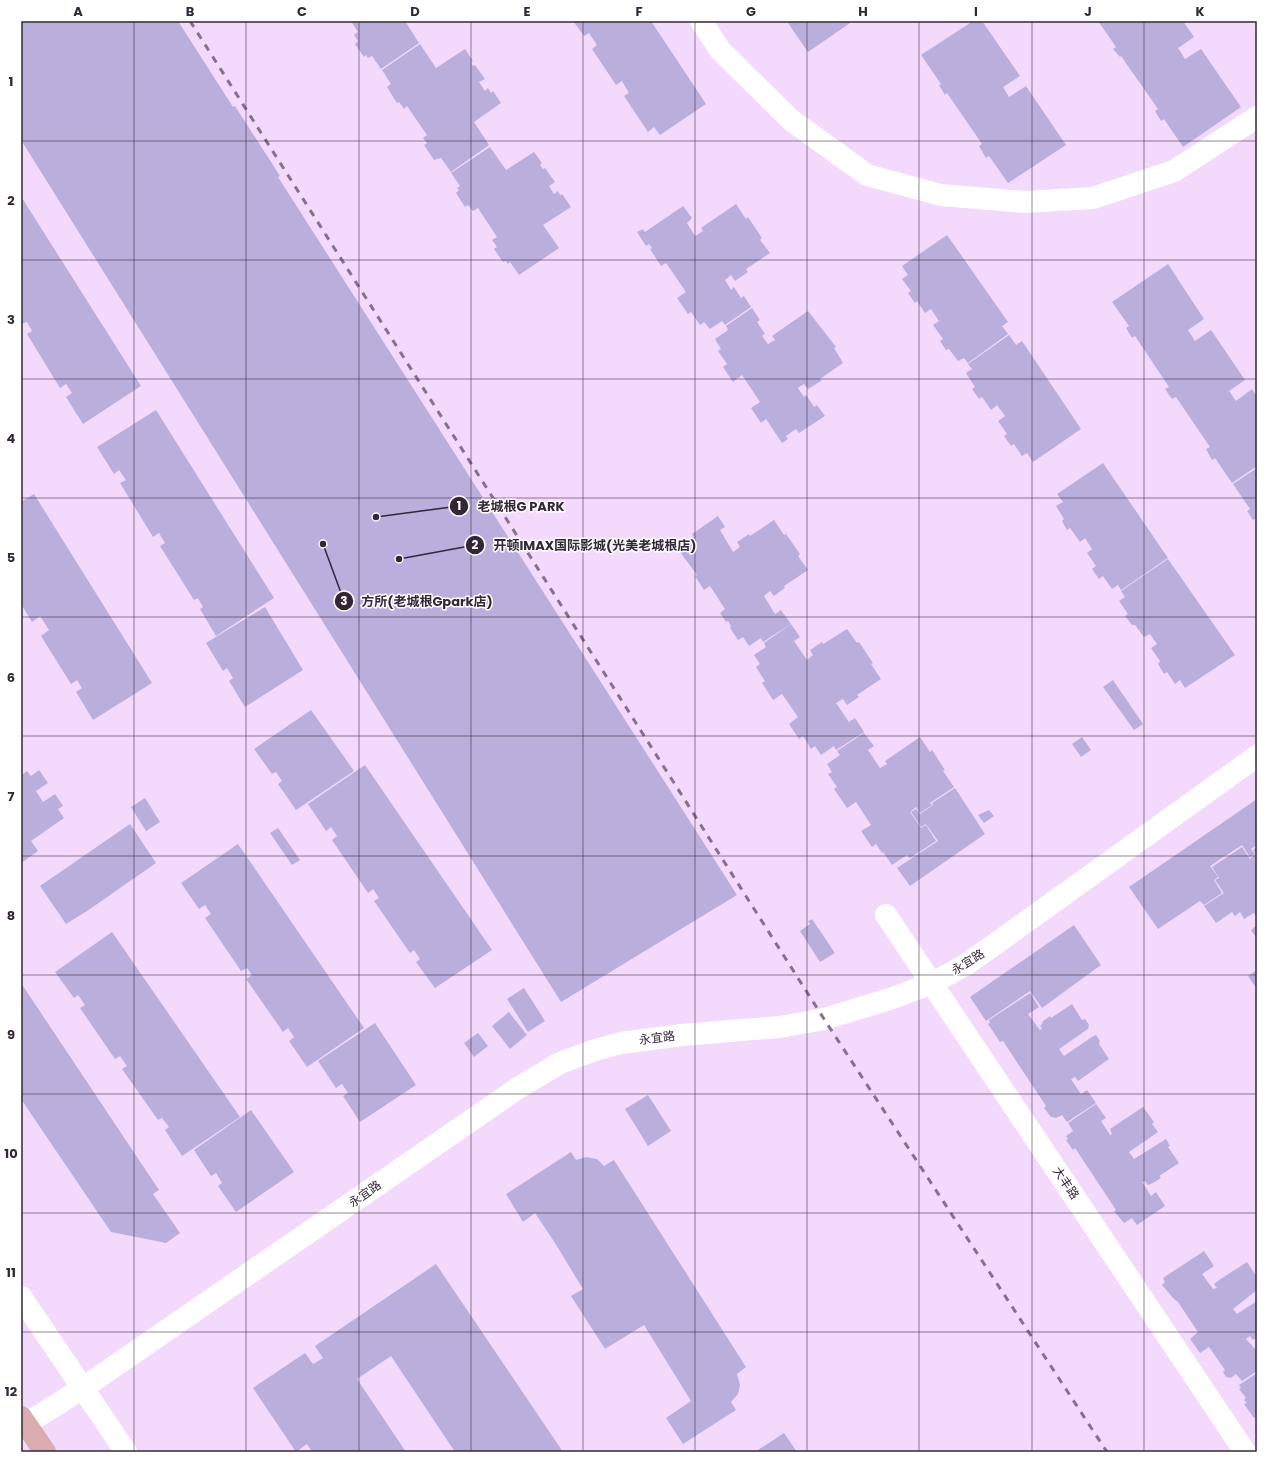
<svg xmlns="http://www.w3.org/2000/svg" width="1278" height="1473" font-family="Poppins,'Noto Sans SC',sans-serif">
<rect width="100%" height="100%" fill="#f3dafd"/>
<g fill="#baaedd">
<path d="M21,21H178L233,107L235,106L280,176L278,177L737,895L561,1002L21,140Z"/>
<path d="M351,21H405L419,43L381,69L372,56L368,58L366,55L364,57L355,44L358,41L354,35L358,32Z"/>
<path d="M573,21H651L706,104L660,135L654,127L648,132L624,96L629,93L622,81L616,85L592,49L597,45L589,33L584,36Z"/>
<path d="M791,21H853L808,52L788,23Z"/>
<path d="M973,21H982L1020,76L1003,87L1009,97L1026,86L1066,145L1008,183L989,156L986,158L979,146L982,144L947,93L945,95L939,85L941,84L921,55Z"/>
<path d="M1098,21H1183L1194,37L1178,48L1185,59L1201,49L1241,107L1183,147L1164,119L1161,121L1155,111L1158,109L1121,56L1120,57L1113,49L1116,47Z"/>
<path d="M420,44L436,68L465,49L473,61L471,62L473,66L475,65L485,79L479,82L485,91L488,88L491,93L493,91L501,103L474,122L489,145L451,172L441,158L434,160L424,145L427,143L423,138L427,135L407,106L404,109L399,102L397,103L387,87L391,84L382,70Z"/>
<path d="M490,147L506,170L534,152L542,163L540,165L543,169L545,168L555,182L549,186L554,194L558,191L560,195L562,194L571,207L543,225L559,248L519,275L510,262L508,264L506,261L503,262L494,249L497,247L492,240L497,237L478,208L473,211L468,205L465,207L456,193L459,190L457,188L460,186L451,173Z"/>
<path d="M22,198L141,386L83,424L66,397L72,393L66,384L60,388L27,334L32,331L27,322L21,324V199Z"/>
<path d="M736,204L746,219L748,217L762,238L760,240L770,253L746,269L748,272L735,281L731,275L725,280L731,290L734,287L741,298L744,296L751,307L725,325L722,321L710,329L704,322L700,325L691,312L688,314L677,298L686,292L666,263L661,266L650,249L652,248L649,244L646,246L637,232L643,229L645,232L683,206L692,218L687,223L695,236L703,231L701,228Z"/>
<path d="M947,235L1008,322L1002,326L1008,334L968,363L964,358L958,361L949,349L946,350L940,341L943,339L933,325L939,321L931,309L925,313L917,301L915,303L908,293L911,291L902,279L908,275L902,266Z"/>
<path d="M1168,264L1204,319L1188,330L1195,341L1211,330L1245,380L1229,391L1236,401L1252,389L1257,397V466L1232,483L1215,458L1212,460L1206,449L1210,447L1176,397L1172,399L1165,389L1169,387L1135,336L1132,338L1126,328L1129,326L1112,302Z"/>
<path d="M752,308L760,320L757,322L765,334L762,336L768,344L775,340L772,336L808,311L836,347L834,348L843,363L820,379L821,381L808,389L804,384L798,388L804,397L806,395L814,407L817,405L825,416L799,433L796,429L786,436L788,439L782,443L766,419L761,423L751,408L760,402L742,375L733,382L723,367L727,364L718,351L721,349L715,339L728,330L726,326Z"/>
<path d="M1009,335L1016,345L1022,341L1081,429L1033,462L1027,453L1022,456L1014,444L1011,446L1004,436L1007,434L998,421L1005,416L997,405L991,410L982,397L979,399L972,389L975,387L966,373L972,369L968,364Z"/>
<path d="M156,410L274,598L216,636L200,609L203,607L198,598L194,600L160,546L165,543L159,533L153,537L120,483L126,480L119,470L114,474L97,447Z"/>
<path d="M1103,463L1168,558L1121,590L1118,585L1112,589L1103,576L1099,579L1092,569L1096,566L1087,553L1092,549L1085,538L1080,542L1070,528L1067,530L1062,521L1064,519L1056,506L1063,502L1057,494Z"/>
<path d="M1257,468V518L1253,520L1247,511L1250,509L1233,484Z"/>
<path d="M34,494L152,683L93,720L76,692L82,688L77,680L71,684L41,636L49,630L40,616L32,622L21,604V502Z"/>
<path d="M718,516L725,527L720,530L733,552L740,547L737,542L749,534L750,536L774,520L784,535L786,534L800,554L798,556L808,570L784,586L785,588L774,596L770,591L764,596L775,614L781,610L791,624L763,642L761,638L749,646L743,637L738,640L730,628L731,626L728,621L726,622L720,613L725,609L710,586L704,590L695,576L697,575L678,549L694,538L692,534Z"/>
<path d="M1168,559L1235,655L1185,688L1180,680L1175,684L1167,672L1164,674L1158,664L1160,661L1151,648L1157,644L1150,634L1144,637L1135,625H1132L1125,616L1128,614L1119,601L1125,597L1121,591Z"/>
<path d="M265,607L303,670L245,707L229,681L233,678L227,668L223,671L206,643Z"/>
<path d="M791,624L800,637L794,641L807,660L813,655L810,650L822,642L823,644L847,629L857,643L859,642L873,663L871,664L881,679L857,695L859,697L847,705L843,699L836,703L849,722L855,718L864,732L836,750L834,746L821,755L815,746L811,749L803,736L799,739L789,724L798,717L782,694L773,700L762,683L765,681L756,667L760,664L754,655L766,647L764,643Z"/>
<path d="M1113,680L1143,724L1134,730L1103,687Z"/>
<path d="M311,710L354,771L296,810L278,784L282,781L276,772L272,774L254,749Z"/>
<path d="M864,733L874,746L868,750L880,768L887,764L885,761L920,737L930,752L932,750L945,770L943,771L954,787L930,803L932,805L920,813L916,807L910,812L921,828L926,825L936,841L910,858L907,855L892,865L883,852L882,853L876,844L872,847L861,831L871,825L856,802L847,808L834,789L837,787L828,774L832,772L827,764L840,755L837,751Z"/>
<path d="M1082,737L1091,750L1081,757L1072,744Z"/>
<path d="M365,765L492,950L435,988L416,962L420,959L414,950L410,953L374,901L379,898L373,889L368,893L332,840L337,836L331,827L326,831L308,804Z"/>
<path d="M39,770L48,783L36,791L43,802L55,794L63,806L58,809L64,818L31,841L38,851L21,863V773L22,775L27,771L31,776Z"/>
<path d="M955,788L985,834L910,886L897,868L938,841L926,824L921,827L911,812L916,809L920,814L933,805L932,803Z"/>
<path d="M145,798L160,822L146,831L131,807Z"/>
<path d="M1257,799V845L1251,849L1255,854L1250,857L1242,845L1210,866L1218,877L1214,880L1222,893L1204,905L1200,901L1158,929L1129,887Z"/>
<path d="M989,810L994,816L984,823L978,815Z"/>
<path d="M130,824L156,863L90,909L66,924L40,886Z"/>
<path d="M278,828L300,860L292,865L270,833Z"/>
<path d="M238,844L364,1028L307,1067L289,1041L294,1037L288,1028L283,1032L246,979L252,975L247,968L241,971L205,918L211,914L205,905L199,909L181,883Z"/>
<path d="M1242,847L1250,859L1256,854L1253,850L1257,847V921L1255,918L1257,917L1254,913L1244,919L1240,912L1235,916L1232,912L1216,923L1204,906L1224,893L1215,880L1219,878L1212,867Z"/>
<path d="M812,919L835,953L820,962L800,931L810,924L808,921Z"/>
<path d="M1074,925L1101,965L1042,1008L1030,991L986,1021L970,997Z"/>
<path d="M1257,925V939L1251,930Z"/>
<path d="M112,932L240,1117L182,1156L165,1130L169,1127L162,1118L158,1120L122,1069L127,1066L120,1056L115,1059L80,1008L85,1005L78,995L74,998L55,972Z"/>
<path d="M1257,970V989L1248,976Z"/>
<path d="M21,983L159,1190L153,1194L180,1233L166,1243L111,1232L21,1099Z"/>
<path d="M524,988L545,1021L528,1032L507,999Z"/>
<path d="M1030,993L1039,1007L1028,1014L1040,1030L1042,1029L1040,1026L1043,1023L1042,1022L1050,1016L1051,1018L1072,1004L1082,1020L1085,1019L1089,1025L1088,1029L1059,1049L1064,1056L1092,1037L1096,1035L1100,1041L1099,1044L1109,1059L1078,1081L1075,1077L1071,1079L1081,1094L1087,1090L1096,1103L1067,1122L1062,1115L1056,1118L1051,1117L1044,1108L1046,1106L1003,1041L1000,1042L988,1024L990,1023L989,1020Z"/>
<path d="M509,1012L527,1035L510,1049L492,1026Z"/>
<path d="M375,1023L416,1085L360,1122L343,1096L348,1093L342,1084L336,1088L318,1061Z"/>
<path d="M478,1033L488,1046L474,1057L464,1043Z"/>
<path d="M648,1095L671,1131L648,1146L625,1109Z"/>
<path d="M1096,1104L1106,1118L1101,1121L1110,1135L1112,1134L1110,1129L1143,1107L1154,1122L1152,1124L1158,1132L1129,1152L1134,1159L1166,1139L1170,1146L1168,1147L1179,1163L1159,1176L1161,1178L1153,1183L1148,1185L1145,1181L1142,1182L1151,1196L1156,1192L1165,1206L1137,1225L1132,1218L1124,1223L1114,1211L1116,1210L1075,1148L1073,1150L1066,1140L1068,1139L1066,1136L1073,1131L1068,1123Z"/>
<path d="M251,1110L294,1172L236,1212L218,1186L222,1183L216,1173L211,1176L194,1150Z"/>
<path d="M571,1152L576,1160L586,1157L597,1159L604,1166L614,1160L746,1367L737,1374L740,1385L738,1394L731,1402L736,1410L683,1444L666,1418L691,1401L644,1325L605,1349L571,1296L583,1289L555,1243L535,1213L523,1222L506,1194Z"/>
<path d="M1204,1251L1214,1266L1202,1274L1213,1289L1217,1288L1214,1284L1219,1280L1247,1262L1257,1277V1290L1233,1309L1237,1314L1257,1301V1337L1253,1340L1250,1336L1246,1339L1257,1351V1371L1242,1381L1236,1374L1231,1378L1226,1377L1223,1372L1225,1370L1209,1347L1200,1353L1190,1339L1198,1332L1178,1302L1174,1299L1162,1285L1165,1282L1163,1278Z"/>
<path d="M436,1264L563,1452H455L391,1356L357,1379L406,1452H312L307,1444L296,1452L253,1388L305,1353L313,1364L323,1358L315,1346Z"/>
<path d="M1257,1373V1418L1256,1417L1254,1418L1244,1404L1247,1403L1244,1400L1246,1398L1239,1389L1241,1388L1239,1385Z"/>
<path d="M784,1433L797,1452H755Z"/>
</g>
<g fill="none" stroke-linecap="round" stroke-linejoin="round">
<g stroke="#fff" stroke-width="22">
<path d="M701,21L720,50L791,120L867,175L941,195L1025,202L1093,198L1174,171L1257,117"/>
<path d="M886,915L1245,1452"/>
</g>
<path stroke="#fff" stroke-width="22" d="M21,1422L26,1424L83,1388L518,1088L560,1063L595,1050L621,1043L682,1035L780,1027L824,1019L890,999L933,983L967,964L998,942L1257,756"/>
<path stroke="#fff" stroke-width="22" d="M21,1297L126,1452"/>
<path stroke="#daacaf" stroke-width="22" d="M21,1417L45,1452"/>
<path stroke="#83728a" stroke-width="3" stroke-dasharray="7 7" stroke-linecap="butt" d="M190,21L824,1019L1107,1452"/>
</g>
<path fill="none" stroke="#332737" stroke-width="1" stroke-opacity="0.55" d="M134,21V1452M246,21V1452M359,21V1452M471,21V1452M583,21V1452M695,21V1452M807,21V1452M919,21V1452M1032,21V1452M1144,21V1452M21,141H1257M21,260H1257M21,379H1257M21,498H1257M21,617H1257M21,736H1257M21,856H1257M21,975H1257M21,1094H1257M21,1213H1257M21,1332H1257"/>
<g text-anchor="middle" stroke-width="3" stroke-linejoin="round" paint-order="stroke">
<g font-size="12" fill="#332737" stroke="#fff">
<text transform="translate(968 962) rotate(-32)" y="4">永宜路</text>
<text transform="translate(657 1038) rotate(-7)" y="4">永宜路</text>
<text transform="translate(1066 1183) rotate(56)" y="4">大丰路</text>
<text transform="translate(365 1194) rotate(-35)" y="4">永宜路</text>
</g>
</g>
<path fill="none" stroke="#332737" stroke-width="1.5" d="M376 517L459 506M399 559L475 545M323 544L344 601"/>
<g fill="#332737" stroke="#fff" stroke-width="1.5">
<circle cx="376" cy="517" r="4"/>
<circle cx="399" cy="559" r="4"/>
<circle cx="323" cy="544" r="4"/>
<circle cx="459" cy="506" r="10"/>
<circle cx="475" cy="545" r="10"/>
<circle cx="344" cy="601" r="10"/>
</g>
<g font-size="12" text-anchor="middle" font-weight="bold" fill="#fff">
<text x="459" y="510">1</text>
<text x="475" y="549">2</text>
<text x="344" y="605">3</text>
</g>
<g font-size="13" text-anchor="middle" font-weight="bold" fill="#332737" stroke="#fff" stroke-width="3" stroke-linejoin="round" paint-order="stroke">
<text x="521" y="511">老城根G PARK</text>
<text x="595" y="550">开顿IMAX国际影城(光美老城根店)</text>
<text x="427" y="606">方所(老城根Gpark店)</text>
</g>
<rect width="1278" height="1473" fill="none" stroke="#ffffff" stroke-width="44"/>
<rect x="22" y="22" width="1234" height="1429" fill="none" stroke="#332737" stroke-width="1.5"/>
<g font-size="13" text-anchor="middle" font-weight="bold" fill="#332737">
<text x="78" y="16">A</text>
<text x="190" y="16">B</text>
<text x="302" y="16">C</text>
<text x="415" y="16">D</text>
<text x="527" y="16">E</text>
<text x="639" y="16">F</text>
<text x="751" y="16">G</text>
<text x="863" y="16">H</text>
<text x="976" y="16">I</text>
<text x="1088" y="16">J</text>
<text x="1200" y="16">K</text>
<text x="11" y="86">1</text>
<text x="11" y="205">2</text>
<text x="11" y="324">3</text>
<text x="11" y="443">4</text>
<text x="11" y="562">5</text>
<text x="11" y="682">6</text>
<text x="11" y="801">7</text>
<text x="11" y="920">8</text>
<text x="11" y="1039">9</text>
<text x="11" y="1158">10</text>
<text x="11" y="1277">11</text>
<text x="11" y="1396">12</text>
</g>
</svg>
